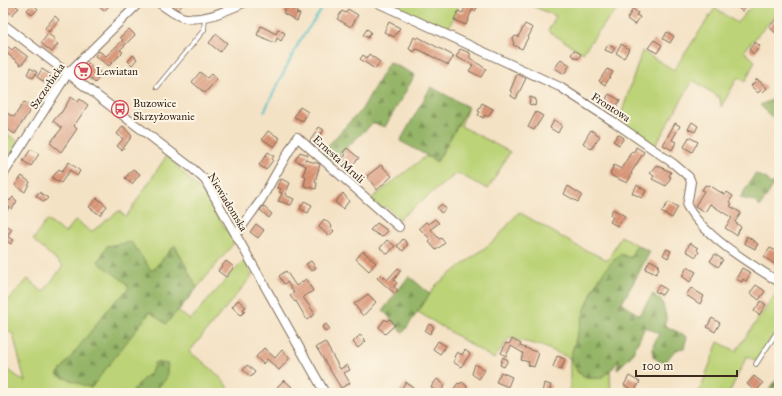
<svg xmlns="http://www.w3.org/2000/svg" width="782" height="396" font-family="'IM FELL Great Primer',serif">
<defs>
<pattern id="forest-firs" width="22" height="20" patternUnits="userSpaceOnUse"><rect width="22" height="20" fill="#95b568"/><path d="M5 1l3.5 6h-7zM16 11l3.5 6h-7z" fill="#7b9355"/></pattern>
<pattern id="building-hatch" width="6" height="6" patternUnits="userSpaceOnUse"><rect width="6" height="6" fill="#dd9778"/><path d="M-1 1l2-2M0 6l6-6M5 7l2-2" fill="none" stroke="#b47b62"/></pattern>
</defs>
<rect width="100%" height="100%" fill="#fcf5e5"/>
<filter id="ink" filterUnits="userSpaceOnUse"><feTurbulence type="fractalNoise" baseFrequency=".025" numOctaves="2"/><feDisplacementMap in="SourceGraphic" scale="8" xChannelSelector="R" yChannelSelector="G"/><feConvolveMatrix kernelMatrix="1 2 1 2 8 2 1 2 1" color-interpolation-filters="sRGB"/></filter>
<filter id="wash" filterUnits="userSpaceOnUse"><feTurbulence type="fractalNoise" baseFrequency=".012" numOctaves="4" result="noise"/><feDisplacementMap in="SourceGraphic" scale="16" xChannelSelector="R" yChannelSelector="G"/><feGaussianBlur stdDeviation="0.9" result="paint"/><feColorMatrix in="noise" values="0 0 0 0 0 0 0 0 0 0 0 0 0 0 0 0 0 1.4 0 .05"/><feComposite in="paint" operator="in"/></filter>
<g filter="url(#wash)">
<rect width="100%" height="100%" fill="#f4e2c5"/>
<g fill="#bcd377" stroke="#7c7e4a">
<path d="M399,3H460L447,32L397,9Z"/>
<path d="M525,3H624L603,25L583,53L548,31L556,16Z"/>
<path d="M754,3H777L779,5V11L744,51L755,61L745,82L738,77L721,107L720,98L693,80L655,146L619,121L642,51L674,70L715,8L737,23Z"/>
<path d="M468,107L461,126L510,152L488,189L457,173L399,219L387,207H380L371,199L426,156L437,162Z"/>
<path d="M3,131L19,142L12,153L3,151Z"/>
<path d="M167,155L207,198L234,243L178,311L190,320L244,260L252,276L189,352C207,364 220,375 232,393H6L3,390V366L25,382L13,334L3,328V306L28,279L43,292L63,266L33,240L47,220L65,233L76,220L91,232L119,211L126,217Z"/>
<path d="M519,212L579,247L608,260L621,236L637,245L630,259L604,271L594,288L576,341L577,372C590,380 597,380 610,371L611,393H564L570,389V358L542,346L509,338L494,359L418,312L436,285L495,240Z"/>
<path d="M779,289V326L756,361L747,356L729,393H699L718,342L736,351Z"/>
</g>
<g fill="url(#forest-firs)" stroke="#687043">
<path d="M389,62L415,75L385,127L373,123L347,147L332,164L320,154L362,109Z"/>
<path d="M431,87L468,107L437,161L400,141Z"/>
<path d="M779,97V125L760,105Z"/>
<path d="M755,174L767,179L769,184H774L760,207L754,201L740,198Z"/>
<path d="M131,242L152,271L175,245L197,288L166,324L150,312L91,388L57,375L108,309L129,288L125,282L98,262L107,246Z"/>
<path d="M637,245L650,252L622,303L639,315L653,294L662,301L667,320L664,325L687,337L684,348C674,349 671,355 666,362L659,361L653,357V346L659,333L645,327L632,355L617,370L619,358L614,367L601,378C583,380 577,373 570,358C581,324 591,275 621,254L630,258Z"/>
<path d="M409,276L430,294L403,333L383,310Z"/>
<path d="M155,362L168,364L166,379L153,393H131C138,386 142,377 151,373Z"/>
<path d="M779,376V393H767Z"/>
</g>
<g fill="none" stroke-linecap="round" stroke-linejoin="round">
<path stroke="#53c1c8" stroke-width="2" d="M264,112L299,42L326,3"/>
</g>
<g id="blocks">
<g fill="url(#building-hatch)">
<path d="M11,3L19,8L12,15L5,9Z"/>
<path d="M95,3H112L104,11Z"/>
<path d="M170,3H184L178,10Z"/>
<path d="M288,3H301L296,13L300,14L297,21L283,13Z"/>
<path d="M466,3L478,6L475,11L472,10L466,25L454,20L458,11L463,13Z"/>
<path d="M733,3H749L742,11Z"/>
<path d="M33,4L38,9L32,15L27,10Z"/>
<path d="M348,9L358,15L351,27L337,19L342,11L346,13Z"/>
<path d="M633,9L638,13L636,15L640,17L635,25L627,19Z"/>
<path d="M55,16L59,20L49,32L45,28Z"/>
<path d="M779,16V36L769,27Z"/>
<path d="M389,22L400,28L394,37L384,32Z"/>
<path d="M525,24L533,28L522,49L513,45L514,42L512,40L515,36L518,37Z"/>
<path d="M261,26L276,34L278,29L285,33L281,41L277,38L275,43L257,35Z"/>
<path d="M129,29L135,35L120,50L123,52L109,66L95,56L99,51L106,56L123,40L120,37Z"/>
<path d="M367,29L371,32L368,38L363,35Z"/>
<path d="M667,32L674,36L670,43L663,39Z"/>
<path d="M48,34L55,39L53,41L58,44L52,52L41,43Z"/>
<path d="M216,34L227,43L220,52L209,43Z"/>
<path d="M414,37L417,39L418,37L454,56L448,65L420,50L416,49L414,52L409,49Z"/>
<path d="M654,40L662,45L657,53L648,48Z"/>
<path d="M755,42L760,46L754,54L749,50Z"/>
<path d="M3,43L12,50L15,47L28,57L21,65L3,50Z"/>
<path d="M621,44L629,49L624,58L616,53Z"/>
<path d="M608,45L615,48L612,53L605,50Z"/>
<path d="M460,49L470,53V58L486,69L481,77L469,71L473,65L456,57Z"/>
<path d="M574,50L581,54L578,59L571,55Z"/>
<path d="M369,54L380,62L375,69L360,59L363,55L367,58Z"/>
<path d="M133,55L137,59L132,65L128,61Z"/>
<path d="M561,59L570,65L564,74L555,68Z"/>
<path d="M88,63L102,74L95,83L82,71Z"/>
<path d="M30,68L37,72L33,78L27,74Z"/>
<path d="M42,69L53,76L47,84L37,77Z"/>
<path d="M607,69L613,72L605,85L599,81Z"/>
<path d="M200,72L207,78L211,74L217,79L205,93L192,82Z"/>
<path d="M517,74L526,78L516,99L511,96L512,92L510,91Z"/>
<path d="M757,79L767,88L763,92L761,90L758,93L751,86Z"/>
<path d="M609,94L620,100L615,109L607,104L609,101L606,99Z"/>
<path d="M71,97L78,102L80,99L88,105L74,126L77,129L61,152L50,143L62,128L53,121L60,113H61Z"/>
<path d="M530,97L536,99L535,106L529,104Z"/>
<path d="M24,102L32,107L15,134L7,129L8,121L3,118V111L14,117Z"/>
<path d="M482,103L493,109L488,117L485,115L483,118L478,115L480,112L478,111Z"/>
<path d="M300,107L308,112L303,121L294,117Z"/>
<path d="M536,112L543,116L534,130L528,127Z"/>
<path d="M554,120L562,125L558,133L550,128Z"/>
<path d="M692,122L698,126L695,132L688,129Z"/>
<path d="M675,123L680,126L672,140L676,142L672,150L663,145Z"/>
<path d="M123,126L132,136L122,150L117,146L123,139L117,134Z"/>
<path d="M319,127L324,130L319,136L322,138L318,146L310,141Z"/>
<path d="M591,130L600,136L591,149L583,143Z"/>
<path d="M268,131L280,138L274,147L262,139Z"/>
<path d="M618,134L624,138L619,145L613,141Z"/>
<path d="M689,137L698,142L692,152L684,147Z"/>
<path d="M636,147L644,152L631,173L632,174L627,183L612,176L610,173L614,165L621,169L632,151L634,152Z"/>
<path d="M347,148L359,158L350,167L349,166L346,168L339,162L346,155L343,152Z"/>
<path d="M31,149L39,154L31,166L23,161Z"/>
<path d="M268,152L274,156L272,159L273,160L266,170L259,165Z"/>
<path d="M300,152L308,155L305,160L320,164L315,182L317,183L316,189L304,186L306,176L303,175L306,166L295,160Z"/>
<path d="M69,162L80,171L77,176L70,170L61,183L52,178L59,169L62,171Z"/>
<path d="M381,165L392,176L377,190L367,176Z"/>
<path d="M656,165L671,172L669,176L671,177L666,186L652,179L654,176L650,173Z"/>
<path d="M133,169L140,174L132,184L125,178Z"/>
<path d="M22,176L30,182L25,192L15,185Z"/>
<path d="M281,179L290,183L285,195L294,199L291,205L278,201L282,193L279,192L281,189L277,188Z"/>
<path d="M637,185L646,191L642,198L632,193Z"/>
<path d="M705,185L708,186L709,185L725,195L727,192L733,196L729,202L732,204L730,206L741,213L735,222L741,227L736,235L725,228L732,218L710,204L705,212L695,206L704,191L702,190Z"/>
<path d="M568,186L582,195L578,202L564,194Z"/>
<path d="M39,192L48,198L44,202L36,196Z"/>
<path d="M343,193L349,201L343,209L335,202Z"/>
<path d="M5,197L10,201L13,197L17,201L12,209L9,207L7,211L3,208V200Z"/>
<path d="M97,198L107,206L100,215L89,207Z"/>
<path d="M304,201L312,205L308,213L300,209Z"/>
<path d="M669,202L678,207L672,218L661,212Z"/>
<path d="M442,204L446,209L441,213L437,208Z"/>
<path d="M263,206L272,214L269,218L260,210Z"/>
<path d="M613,209L625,216L617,226L610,222L613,217L610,215Z"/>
<path d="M324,219L332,226L331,228L334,231L329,236L319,227Z"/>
<path d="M435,219L439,223L431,229L439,239L441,238L445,243L436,250L429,242L431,240L419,228L426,222L428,224Z"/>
<path d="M377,223L388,231L382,237L370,230Z"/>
<path d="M256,224L264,230L258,238L250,232Z"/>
<path d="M3,226L6,228L7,226L12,229L7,236L14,240L11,244L4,240L3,241Z"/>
<path d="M747,236L758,244L755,249L744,243Z"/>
<path d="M403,239L408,244L403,251L397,246Z"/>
<path d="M387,240L395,246L388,254L380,248Z"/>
<path d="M690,243L698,248L697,250L699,252L696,257L686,251Z"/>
<path d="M770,248L779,252V260L776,265L764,257Z"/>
<path d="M666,249L671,251L668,258L663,255Z"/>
<path d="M363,251L376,263L369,271L356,259Z"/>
<path d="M715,254L723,260L718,267L710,261Z"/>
<path d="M650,260L659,265L657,267L659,268L656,274L645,269Z"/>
<path d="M226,261L234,267L226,277L218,271Z"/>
<path d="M311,261L316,268L311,271L306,264Z"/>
<path d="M687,267L696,272L690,282L682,276Z"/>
<path d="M398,268L401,270L394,280L397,283L394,287L398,290L395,294L377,278L381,274L387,280Z"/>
<path d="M742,268L751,273L746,281L743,279L742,282L736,279Z"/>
<path d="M286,271L296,286L306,279L313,291L303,297L315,314L307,320L296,301L295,302L290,296L294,293L287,282L284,284L279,276Z"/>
<path d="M659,285L666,289L662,295L655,291Z"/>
<path d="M756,285L765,291L759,300L750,293Z"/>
<path d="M691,288L704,296L700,304L686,295Z"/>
<path d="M368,294L376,302L363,316L354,304Z"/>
<path d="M238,300L246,307L243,309L245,311L241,315L232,307Z"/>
<path d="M761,301L766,305L759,315L754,311Z"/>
<path d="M712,318L720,323L715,332L707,327Z"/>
<path d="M385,319L387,321L390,319L395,325L385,334L379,327Z"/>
<path d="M326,324L330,329L325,332L322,327Z"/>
<path d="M429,324L434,327L430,334L425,331Z"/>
<path d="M360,335L366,341L358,348L353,342Z"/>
<path d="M512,339L521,344L520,346L539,353L534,367L528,365L529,362L521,360L523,353L511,346L506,356L501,353L506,343L509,344Z"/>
<path d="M438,341L446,346L440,354L433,349Z"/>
<path d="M325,342L340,369L347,365L350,370L344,373L350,383L341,388L316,347Z"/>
<path d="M264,348L275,358L282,350L290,358L279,370L267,359L263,364L256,357Z"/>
<path d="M465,350L470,354L461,367L453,362L456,358L454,357L457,352L462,355Z"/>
<path d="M557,356L565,359L561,370L553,367Z"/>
<path d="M503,357L508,360L504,367L500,365Z"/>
<path d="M475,364L485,370L479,379L472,374Z"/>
<path d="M247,365L255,372L251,377L243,370Z"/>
<path d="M501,372L512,377L508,387L496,382Z"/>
<path d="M629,376L640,382L634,391L624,385Z"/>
<path d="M754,376L763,383L756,392L747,384Z"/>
<path d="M437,379L445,385L440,393L431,387Z"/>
<path d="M284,380L292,387L289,390L292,393H284L277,387Z"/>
<path d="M406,382L414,389L411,393H398Z"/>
<path d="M462,382L467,386L465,393H451L458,383L460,384Z"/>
<path d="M544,383L551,385L549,393H542Z"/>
</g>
</g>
</g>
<g filter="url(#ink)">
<use href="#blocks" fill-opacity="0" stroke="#7c6a58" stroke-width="1"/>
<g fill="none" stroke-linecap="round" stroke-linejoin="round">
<g stroke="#7c6a58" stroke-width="5.5">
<g id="lane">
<path d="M157,87L204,30L205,17"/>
<path d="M756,364L779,329"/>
</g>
</g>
<g stroke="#7c6a58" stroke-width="10">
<g id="street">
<path d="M159,3C167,8 176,17 186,18C206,21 227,10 244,3"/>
<path d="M378,3L560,87L614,122L674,164L689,177L691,182L687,206C705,237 749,263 779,282"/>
<path d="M3,24L192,168L205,180L325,393"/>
<path d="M3,175L68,73L139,3"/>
<path d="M236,235L261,200L297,137L399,227"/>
</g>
</g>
<use href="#lane" stroke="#fff" stroke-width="4"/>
<use href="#street" stroke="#fff" stroke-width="8"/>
</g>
</g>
<defs>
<g id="supermarket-ring" transform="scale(0.9)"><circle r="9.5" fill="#fcf5e5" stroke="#d1495b" stroke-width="1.5"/><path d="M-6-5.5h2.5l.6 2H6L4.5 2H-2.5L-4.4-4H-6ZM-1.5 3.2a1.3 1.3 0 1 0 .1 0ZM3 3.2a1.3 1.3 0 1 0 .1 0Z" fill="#d1495b"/></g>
<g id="bus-ring" transform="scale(0.9)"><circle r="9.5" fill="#fcf5e5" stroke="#d1495b" stroke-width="1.5"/><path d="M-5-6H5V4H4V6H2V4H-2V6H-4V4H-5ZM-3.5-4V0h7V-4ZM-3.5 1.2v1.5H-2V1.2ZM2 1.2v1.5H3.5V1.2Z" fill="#d1495b"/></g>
</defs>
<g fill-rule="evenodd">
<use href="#supermarket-ring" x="83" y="71"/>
<use href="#bus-ring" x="120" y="109"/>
</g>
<g text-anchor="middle" stroke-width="4" stroke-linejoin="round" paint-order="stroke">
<g font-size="11" fill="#3b2a1e" stroke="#fcf5e5" text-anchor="start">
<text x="96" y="75">Lewiatan</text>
<text x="133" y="107">Buzowice<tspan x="133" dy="13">Skrzyżowanie</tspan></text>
</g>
<g font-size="11" fill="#3b2a1e" stroke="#fcf5e5">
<text transform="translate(47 86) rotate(-56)" y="4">Szczerbicka</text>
<text transform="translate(611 107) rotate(33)" y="4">Frontowa</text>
<text transform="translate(339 159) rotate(42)" y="4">Ernesta Mruli</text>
<text transform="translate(228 202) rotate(59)" y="4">Niewiadomska</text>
</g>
</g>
<rect width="782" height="396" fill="none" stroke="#fcf5e5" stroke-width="16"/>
<path d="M636 370v6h101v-6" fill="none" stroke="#3b2a1e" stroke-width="2"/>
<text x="642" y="370" font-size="12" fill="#3b2a1e" stroke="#fcf5e5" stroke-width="3" paint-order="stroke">100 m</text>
</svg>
